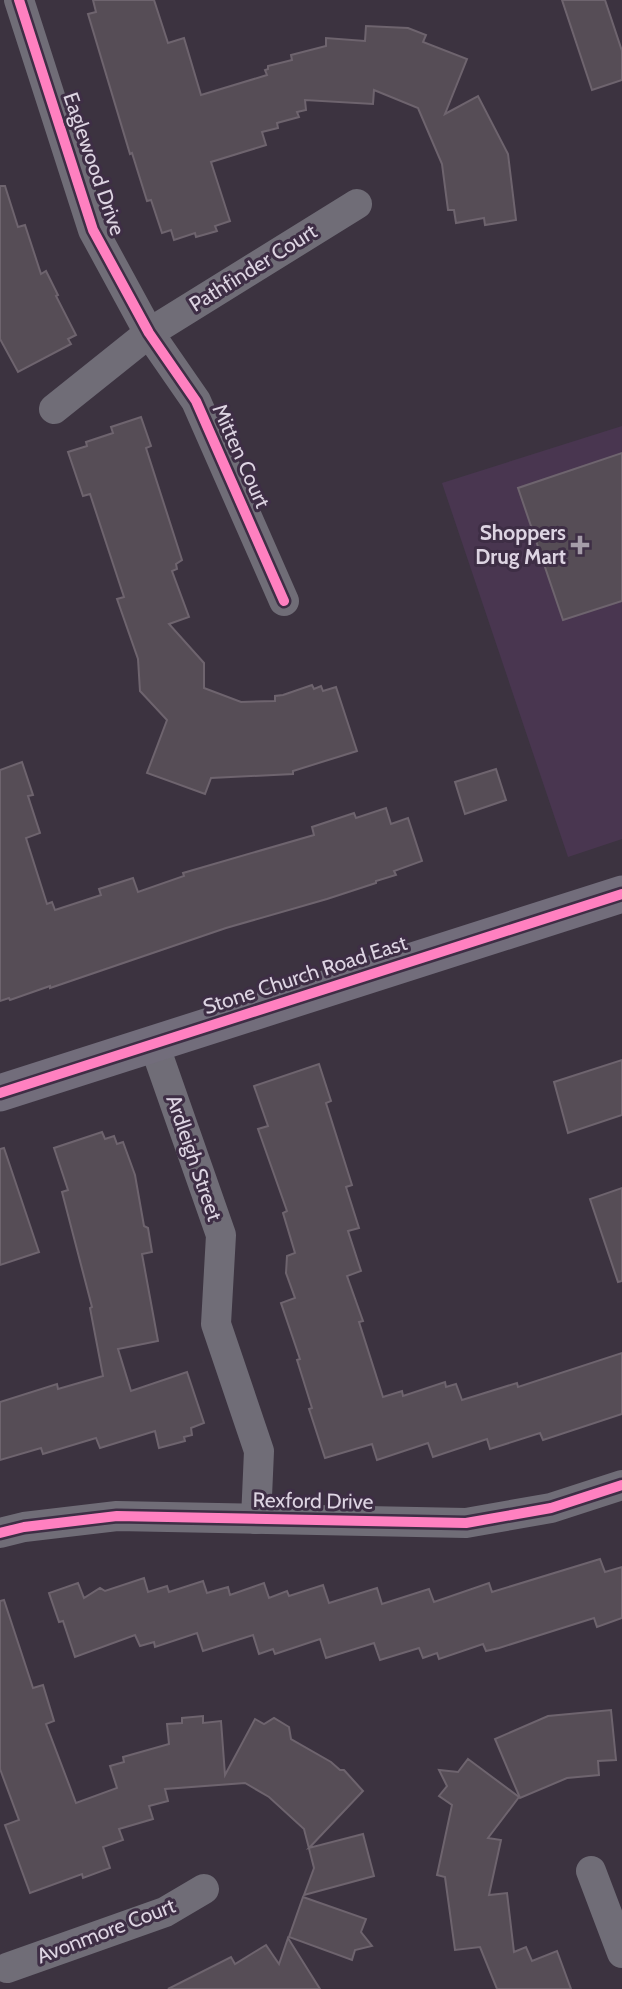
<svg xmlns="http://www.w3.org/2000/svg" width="622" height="1989" font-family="Cabin,sans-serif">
<rect width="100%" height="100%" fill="#3c3340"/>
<path fill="#493650" d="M622,426V839L568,857L442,483Z"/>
<g fill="#564d56" stroke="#6e646e" stroke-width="2">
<path d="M93,0H154L168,43L184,38L201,95L267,75L265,70L268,69V66L292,60L291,55L326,46V38L365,41L366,26L408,28L426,35L423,42L467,59L445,114L478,96L508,154L516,220L485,225L484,218L456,223L454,210H448L442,164L418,108L374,90L373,104L305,100L306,110L297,112L299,117L277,123L278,128L262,132L266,145L211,162L230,221L215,226L217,231L196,237L195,233L174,240L171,230L162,233L151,200L147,201L132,153L130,154L88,14L96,12Z"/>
<path d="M562,0H605L622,51V80L592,90Z"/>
<path d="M0,186H5L18,227L25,225L41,274L46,271L58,295L56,296L76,335L68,339L71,344L18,372L0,339Z"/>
<path d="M141,417L151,446L146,448L182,560L176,564L177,569L172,571L189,617L169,624L204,663V688L241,702L275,701V696L283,695L312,685L314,689L321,686L323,691L336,687L357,751L293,771V774L211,778L205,794L147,773L167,720L140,691L138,659L117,599L124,597L90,494L83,496L68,452L87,446L86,442L113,433L111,427Z"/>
<path d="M622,453V601L563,620L518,488Z"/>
<path d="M22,762L33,795L28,796L40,833L26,838L47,904L52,902L55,910L101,895L99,889L133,878L138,892L184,876L183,873L314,835L312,827L354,813L356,818L386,808L391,824L408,818L422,861L394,871L396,875L376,881V883L327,899L226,928L50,988V986L10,1000L9,998L0,1001V770Z"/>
<path d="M496,769L506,800L465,814L455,782Z"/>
<path d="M622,1060V1115L568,1133L554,1082Z"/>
<path d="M319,1064L331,1101L326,1103L352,1185L346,1187L359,1228L348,1231L361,1271L347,1276L363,1321L359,1322L383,1397L402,1391L403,1396L445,1382L446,1387L456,1384L462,1400L517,1383L518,1387L622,1353V1414L543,1440L540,1433L490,1449L487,1439L433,1457L428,1443L377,1460L372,1444L325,1458L309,1409L312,1408L297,1360L300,1359L281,1303L295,1298L286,1273L287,1256L295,1253L283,1213L287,1211L258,1129L268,1126L254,1086Z"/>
<path d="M102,1132L105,1139L114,1136L117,1144L123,1142L135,1175L144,1226L148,1228L152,1252L142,1254L158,1341L118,1349L131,1391L187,1372L204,1423L191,1428L192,1435L184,1437L185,1441L159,1448L155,1431L100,1448L96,1438L43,1454L41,1448L0,1460V1402L57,1384L58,1389L103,1376L90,1308L92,1307L62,1192L68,1190L54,1148Z"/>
<path d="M4,1148L39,1252L0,1265V1149Z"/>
<path d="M622,1188V1281L618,1282L590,1199Z"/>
<path d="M600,1559L605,1572L622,1567V1618L597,1627L594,1618L499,1648L486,1651L483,1644L439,1659L437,1653L423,1658L419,1648L380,1660L374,1643L326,1658L320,1639L275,1654L273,1649L259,1654L253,1635L203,1651L197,1633L155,1647L154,1642L140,1646L135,1635L75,1657L63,1621L59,1622L49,1593L78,1583L84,1598L100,1588L105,1591L144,1578L148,1592L167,1586L169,1592L203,1581L207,1593L228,1587L230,1595L264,1583L269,1598L287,1591L289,1596L323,1585L329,1603L377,1588L382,1604L429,1589L434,1602L489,1583L492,1592Z"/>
<path d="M4,1600L33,1688L43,1685L54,1721L46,1724L76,1803L117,1788L110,1766L124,1762L123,1757L169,1744L167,1724L182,1723V1718L203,1716V1723L221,1721L225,1775L255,1719L264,1724L274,1718L289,1727L291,1739L331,1762L340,1770H344L363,1791L309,1848L363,1834L374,1876L304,1895L314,1868L304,1829L269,1797L245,1783L165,1789L168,1801L149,1806L153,1819L119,1829L123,1840L103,1847L110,1868L83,1878L82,1874L30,1893L5,1825L19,1820L0,1769V1601Z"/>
<path d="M611,1710L616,1760L598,1761L599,1775L567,1778L520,1798L495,1739L548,1716Z"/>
<path d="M468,1759L519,1797L488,1838L501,1840L489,1895L507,1893L514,1952L526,1947L532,1961L557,1951L571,1989H497L480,1947L455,1950L445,1877L437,1875L452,1805L439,1796L447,1786L439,1770L458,1772Z"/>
<path d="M303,1897L366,1919L361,1932L372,1946L355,1950L352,1960L289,1937Z"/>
<path d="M288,1938L320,1989H168L231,1957L235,1964L266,1945L279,1964Z"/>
</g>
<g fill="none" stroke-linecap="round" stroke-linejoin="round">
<g stroke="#706d77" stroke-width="30">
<path d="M19,0L93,230L149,333L196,401L284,601"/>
<path d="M54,409L149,333L357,204"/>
<path d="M154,1044L221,1235L216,1324L259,1451L256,1519"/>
<path d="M0,1533L24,1527L117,1516L466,1523L551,1508L622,1485"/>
<path d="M591,1871L622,1953"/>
<path d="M7,1968L165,1912L204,1889"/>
</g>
<path stroke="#726d7b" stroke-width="37" d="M0,1093L622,894"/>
<g stroke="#3e2e45" stroke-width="15">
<g id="cycleway">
<path d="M19,0L93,230L149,333L196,401L284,601"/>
<path d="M0,1093L622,894"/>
<path d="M0,1533L24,1527L117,1516L466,1523L551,1508L622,1485"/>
</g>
</g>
<use href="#cycleway" stroke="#ff80c0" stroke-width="10"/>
</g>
<path fill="#a59ca9" stroke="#3e2e45" stroke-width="2.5" d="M576.5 534.5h7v7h7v7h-7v7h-7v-7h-7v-7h7z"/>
<g text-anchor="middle" stroke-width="6" stroke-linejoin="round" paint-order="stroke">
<g font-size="21" fill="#ddd4e2" stroke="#3e2e45">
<text transform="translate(94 164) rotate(71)" y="7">Eaglewood Drive</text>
<text transform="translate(253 268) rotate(-32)" y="7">Pathfinder Court</text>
<text transform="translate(241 456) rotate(66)" y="7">Mitten Court</text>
<text transform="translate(305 975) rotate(-18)" y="7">Stone Church Road East</text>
<text transform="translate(194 1158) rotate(71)" y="7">Ardleigh Street</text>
<text transform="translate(313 1501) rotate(1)" y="7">Rexford Drive</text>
<text transform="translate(106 1931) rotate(-21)" y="7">Avonmore Court</text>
</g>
<g font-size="21" font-weight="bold" fill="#ddd4e2" stroke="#3e2e45" text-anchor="end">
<text x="566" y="540">Shoppers<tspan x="566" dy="24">Drug Mart</tspan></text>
</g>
</g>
</svg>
